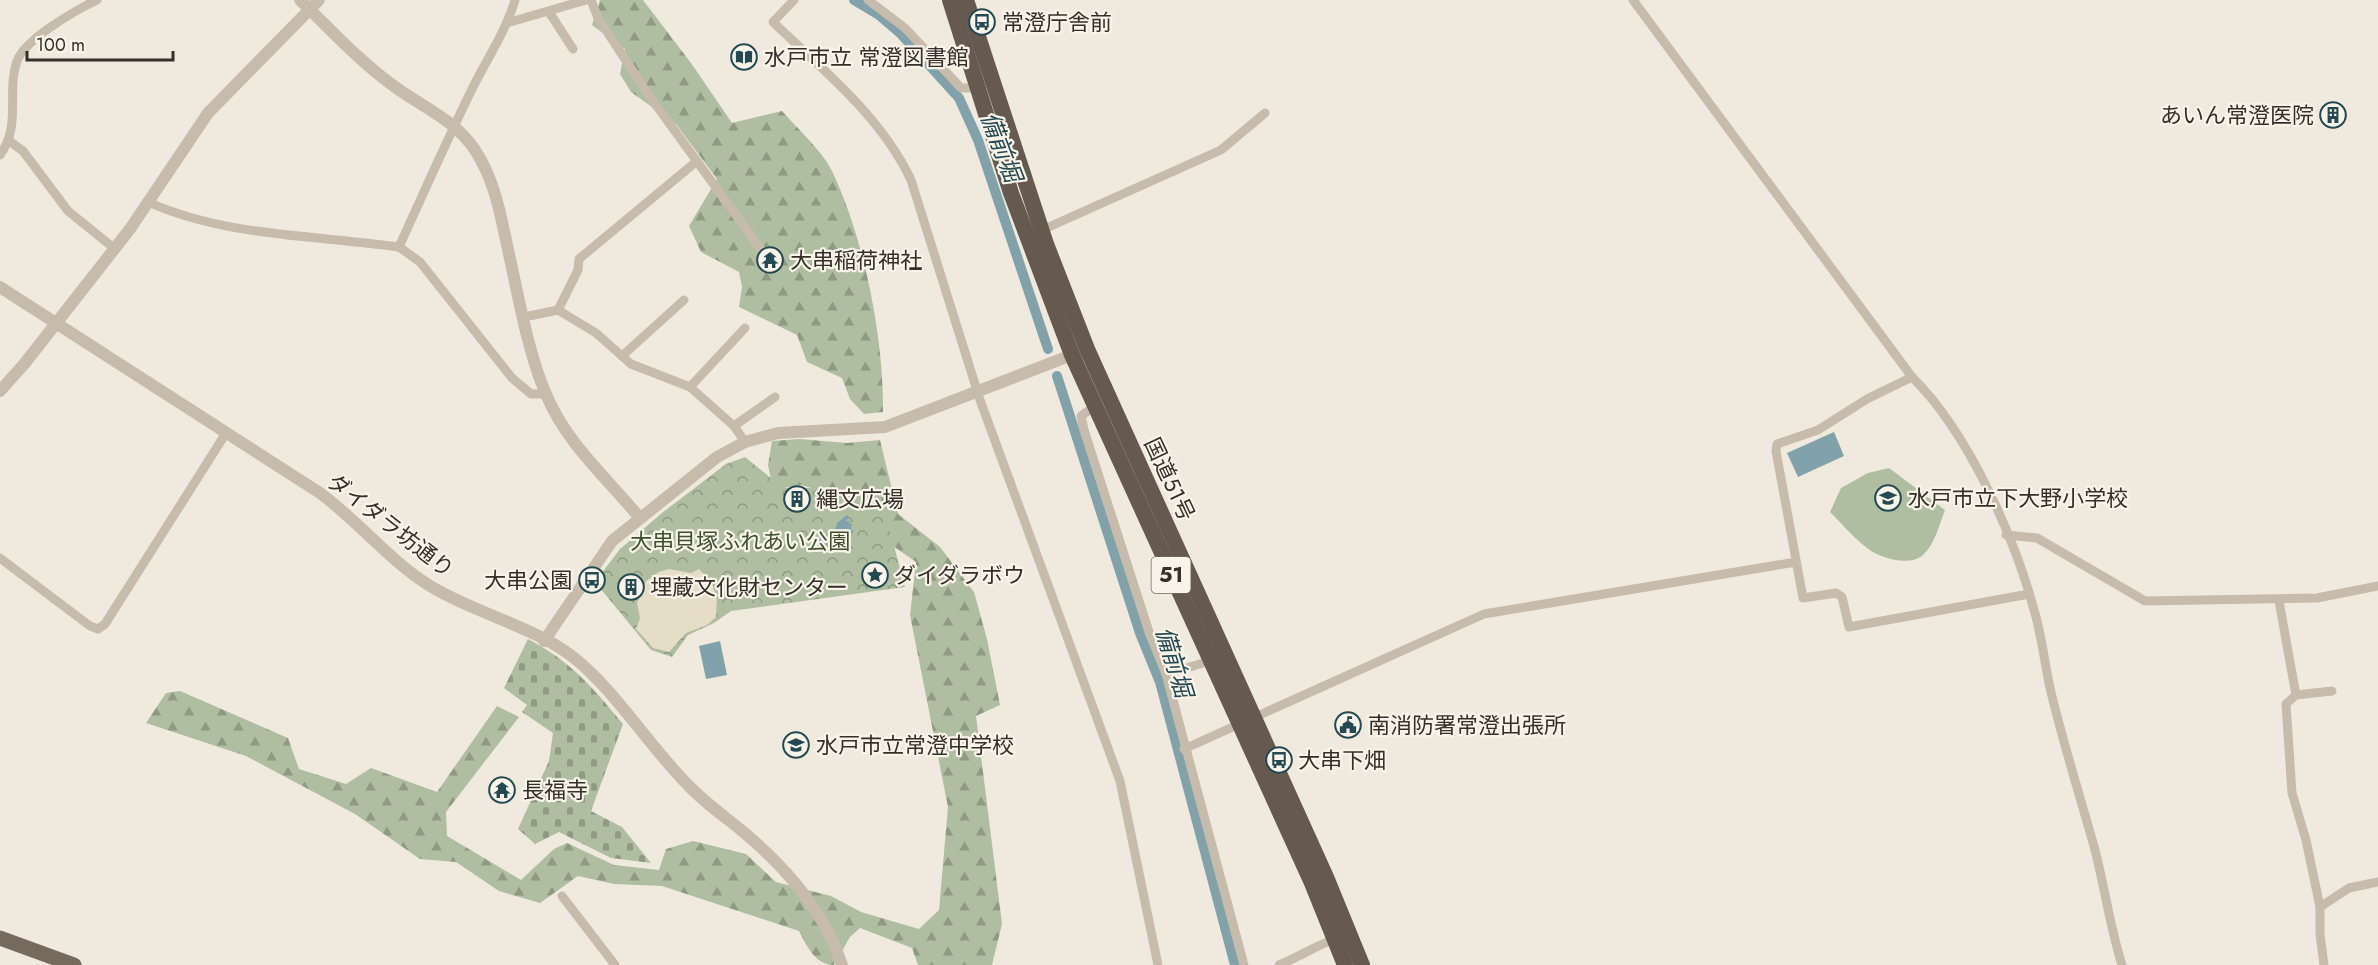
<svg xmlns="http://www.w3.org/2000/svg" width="2378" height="965" font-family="Jost,'Noto Sans JP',sans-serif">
<defs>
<pattern id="forest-firs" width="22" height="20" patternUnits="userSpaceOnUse" patternTransform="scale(1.5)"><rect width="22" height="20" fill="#afbda0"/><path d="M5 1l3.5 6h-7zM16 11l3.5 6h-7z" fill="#8f9a83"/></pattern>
<pattern id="cemetery-stones" width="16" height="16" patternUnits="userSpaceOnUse" patternTransform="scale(1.5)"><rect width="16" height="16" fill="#afbda0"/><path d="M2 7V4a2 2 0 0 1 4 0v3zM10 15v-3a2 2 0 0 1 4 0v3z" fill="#8f9a83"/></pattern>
<pattern id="park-crowns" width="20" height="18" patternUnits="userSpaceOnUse" patternTransform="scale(1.5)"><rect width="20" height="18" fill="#afbda0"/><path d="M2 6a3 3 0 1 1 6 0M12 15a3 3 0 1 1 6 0" fill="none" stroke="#8f9a83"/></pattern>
</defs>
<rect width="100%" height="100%" fill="#f0eade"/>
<g fill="url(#forest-firs)">
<path d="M600,0H643L691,63L732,123L782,111C797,128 823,152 832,171C864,238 884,338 883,412L864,414L850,399L842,378L807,362L797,335L739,307L742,287L739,272L701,252L689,226L717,179L676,124L631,92L620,74L625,49L592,25Z"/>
<path d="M799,439L847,443L880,440L898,514L940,547L974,592L987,639L1000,705L976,716L1002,924L992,965H918L912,948L860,928L850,937L834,965C815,965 807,946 799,931L662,886L614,884L578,876L540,903L499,891L456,862L420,859L355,814L246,756L146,723L166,693L180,691L288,738L299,769L346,784L371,768L437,792L497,706L519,717L446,812L447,836L521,880L554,849L567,843L614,865L659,870L666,849L693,841L746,854L776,882L831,896L861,912L919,929L939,910L948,807L910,615L916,562L880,537L852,500L801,485L773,490L768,465L772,441Z"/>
</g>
<path fill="url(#cemetery-stones)" d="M528,639C573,663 591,686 623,724L591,811L622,827L651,863L611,858L559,832L535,844L518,829L549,761L553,733L522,712L527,705L504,688Z"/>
<path fill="url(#park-crowns)" d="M745,457L783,488H827L880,493L905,587L731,611L714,623L688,635L672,657L651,650L595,582L620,549L662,513L726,464Z"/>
<path fill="#afbda0" d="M1889,468L1945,510C1939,525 1935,544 1923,555C1910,567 1879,558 1867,548C1854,538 1842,524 1830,512L1841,488L1868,473Z"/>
<path fill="#e6ddc7" d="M669,569L691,573L699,569L712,583L717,599L716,617L707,625L686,633L669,652L653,648L636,629L640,618L637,603L646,581L659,572Z"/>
<g fill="#81a2aa">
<path d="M1834,432L1844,456L1798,477L1787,453Z"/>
<path d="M847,515L849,517L846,521H851L848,524L852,523L851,530L854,531C843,542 834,550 818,551L814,544L821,537L835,531L837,523Z"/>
<path d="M720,641L727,675L706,679L699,646Z"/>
</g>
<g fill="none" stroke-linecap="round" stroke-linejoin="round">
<g stroke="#81a2aa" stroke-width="10">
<path d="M854,0L879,15L900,33L959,98L978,140L1048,349"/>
<path d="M1057,376L1140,633L1160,682L1235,965"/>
</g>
<g stroke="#c7bcac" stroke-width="9">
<path d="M591,0L598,18L648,94L765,255"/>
<path d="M794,0L773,22C823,70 881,116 911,180L980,400L1120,781L1158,965"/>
<path d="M868,0L905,28L961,88H978"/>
<path d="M1633,0L1912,377C1969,433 2016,540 2036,617C2042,640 2045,664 2050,688C2063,743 2080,796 2095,850C2105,889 2110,927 2122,965"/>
<path d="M549,12L573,49"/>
<path d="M507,23L586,0"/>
<path d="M8,140L23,151L68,211L115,249"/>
<path d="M0,155C22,125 6,92 17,61C25,39 76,10 97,0"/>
<path d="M148,202C226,237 316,235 399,247L420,262L512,378L531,394H545"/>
<path d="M1042,230L1221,150L1265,113"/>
<path d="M399,247C423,194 447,140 473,87C487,59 506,31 515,0"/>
<path d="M558,310L578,270L579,259L697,161"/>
<path d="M524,317L558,310L596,333L631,364L690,387L734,426L745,442"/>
<path d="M622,356L684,300"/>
<path d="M1912,377L1867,399L1818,430L1777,444L1776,451L1803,598L1836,593L1842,597L1849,627L2029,594"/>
<path d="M690,387L745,328"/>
<path d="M1095,406L1081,416L1084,430L1149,632L1166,674L1244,965"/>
<path d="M734,426L775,397"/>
<path d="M2006,535L2037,538L2145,601L2317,598L2378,586"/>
<path d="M0,558L90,626L98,629L105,624L226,433"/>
<path d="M2279,601L2296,695"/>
<path d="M1166,674L1210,661"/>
<path d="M1184,749L1484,614L1796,562"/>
<path d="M562,896L615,965"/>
<path d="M2320,907L2349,888L2378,882"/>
<path d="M1279,965C1299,957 1315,946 1335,939"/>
<path d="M2324,965L2320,934V907L2306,840L2292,793L2286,704L2296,695L2332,691"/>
</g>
<g stroke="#c7bcac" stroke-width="12">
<path d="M300,0C331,30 362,64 398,89C425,108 456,121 475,150C494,179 500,212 507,245C517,289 528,354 546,394C566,443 606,477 639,517"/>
<path d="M0,287L320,493C358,521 387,558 427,584C471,612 533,626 573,657C615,690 649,746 688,785C706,804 727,818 747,835C788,870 825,913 842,965"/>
<path d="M0,391L25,363L130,229L208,113L319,0"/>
<path d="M544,641L612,541L717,457L745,442L778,433L885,427L1077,353"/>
</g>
<path stroke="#76695d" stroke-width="15" d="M0,938L74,965"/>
<g stroke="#665a50" stroke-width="16">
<path d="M950,0L1011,193L1072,355L1312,883L1345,965"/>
<path d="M966,0L1046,244L1087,349L1326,877L1362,965"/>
</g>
</g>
<defs>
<g id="bus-ring" transform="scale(1.35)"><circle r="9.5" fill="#f8f4ea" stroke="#244952" stroke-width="1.5"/><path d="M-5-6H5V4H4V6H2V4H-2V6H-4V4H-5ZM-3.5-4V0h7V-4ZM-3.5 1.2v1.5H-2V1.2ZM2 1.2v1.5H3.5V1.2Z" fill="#244952"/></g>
<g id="library-ring" transform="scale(1.35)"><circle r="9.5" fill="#f8f4ea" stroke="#244952" stroke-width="1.5"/><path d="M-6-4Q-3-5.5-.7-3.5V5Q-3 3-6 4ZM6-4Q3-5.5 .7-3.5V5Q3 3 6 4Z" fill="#244952"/></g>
<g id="building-ring" transform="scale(1.35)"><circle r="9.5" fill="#f8f4ea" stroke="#244952" stroke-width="1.5"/><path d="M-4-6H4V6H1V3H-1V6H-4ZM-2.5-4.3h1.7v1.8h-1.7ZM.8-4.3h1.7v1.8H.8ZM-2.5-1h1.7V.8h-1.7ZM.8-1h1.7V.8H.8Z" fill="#244952"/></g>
<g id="temple-ring" transform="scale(1.35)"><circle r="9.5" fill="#f8f4ea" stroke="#244952" stroke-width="1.5"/><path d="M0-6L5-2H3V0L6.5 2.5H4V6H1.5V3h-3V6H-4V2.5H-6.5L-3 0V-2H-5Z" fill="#244952"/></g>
<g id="school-ring" transform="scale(1.35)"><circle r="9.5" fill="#f8f4ea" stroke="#244952" stroke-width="1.5"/><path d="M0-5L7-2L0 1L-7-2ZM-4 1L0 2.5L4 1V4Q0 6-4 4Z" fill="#244952"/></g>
<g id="sight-ring" transform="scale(1.35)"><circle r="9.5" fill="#f8f4ea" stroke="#244952" stroke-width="1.5"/><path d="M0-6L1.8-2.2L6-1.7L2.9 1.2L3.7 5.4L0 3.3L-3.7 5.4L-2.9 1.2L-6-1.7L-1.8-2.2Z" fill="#244952"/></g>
<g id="civic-ring" transform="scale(1.35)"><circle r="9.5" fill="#f8f4ea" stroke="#244952" stroke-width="1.5"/><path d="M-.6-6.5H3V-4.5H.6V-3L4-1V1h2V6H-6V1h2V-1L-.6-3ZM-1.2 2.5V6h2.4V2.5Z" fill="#244952"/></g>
</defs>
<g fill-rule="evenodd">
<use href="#bus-ring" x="982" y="22"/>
<use href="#library-ring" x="744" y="57"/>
<use href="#building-ring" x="2333" y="115"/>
<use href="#temple-ring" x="770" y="260"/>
<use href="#school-ring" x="1888" y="498"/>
<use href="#building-ring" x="797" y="499"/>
<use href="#sight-ring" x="875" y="575"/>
<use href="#bus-ring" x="592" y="580"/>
<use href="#building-ring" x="631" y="587"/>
<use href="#civic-ring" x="1348" y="725"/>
<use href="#school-ring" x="796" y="745"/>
<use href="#bus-ring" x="1279" y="760"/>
<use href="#temple-ring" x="502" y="790"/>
</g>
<g text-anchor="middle" stroke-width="4.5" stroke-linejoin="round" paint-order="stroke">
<rect fill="#f8f4ea" stroke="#706a64" stroke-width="1.5" x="1151.5" y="557" width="39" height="36" rx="4.5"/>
<g font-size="21" font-weight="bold" fill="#352f2a">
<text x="1171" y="582">51</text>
</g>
<g font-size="22" fill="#352f2a" stroke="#f8f4ea" text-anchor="start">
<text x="1002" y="30">常澄庁舎前</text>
<text x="764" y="65">水戸市立 常澄図書館</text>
<text x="2314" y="123" text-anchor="end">あいん常澄医院</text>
<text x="790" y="268">大串稲荷神社</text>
<text x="1908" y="506">水戸市立下大野小学校</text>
<text x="816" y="507">縄文広場</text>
<text x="894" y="583">ダイダラボウ</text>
<text x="572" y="588" text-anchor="end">大串公園</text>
<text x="650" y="595">埋蔵文化財センター</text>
<text x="1368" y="733">南消防署常澄出張所</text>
<text x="816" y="753">水戸市立常澄中学校</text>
<text x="1298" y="768">大串下畑</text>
<text x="522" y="798">長福寺</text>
</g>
<g font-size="22" fill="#352f2a" stroke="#f8f4ea">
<text transform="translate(1170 479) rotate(65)" y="8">国道51号</text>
<text transform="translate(391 525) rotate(38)" y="8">ダイダラ坊通り</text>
</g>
<g font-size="22" fill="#405130" stroke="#f8f4ea">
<text x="740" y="549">大串貝塚ふれあい公園</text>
</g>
<g font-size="24" font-style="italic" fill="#244952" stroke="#f8f4ea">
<text transform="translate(1001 147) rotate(69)" y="8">備前堀</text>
<text transform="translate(1174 662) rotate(73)" y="8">備前堀</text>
</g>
</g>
<path d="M27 51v9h146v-9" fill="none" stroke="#352f2a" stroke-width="3"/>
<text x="36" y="51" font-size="18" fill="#352f2a" stroke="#f8f4ea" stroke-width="4.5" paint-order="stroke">100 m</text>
</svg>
